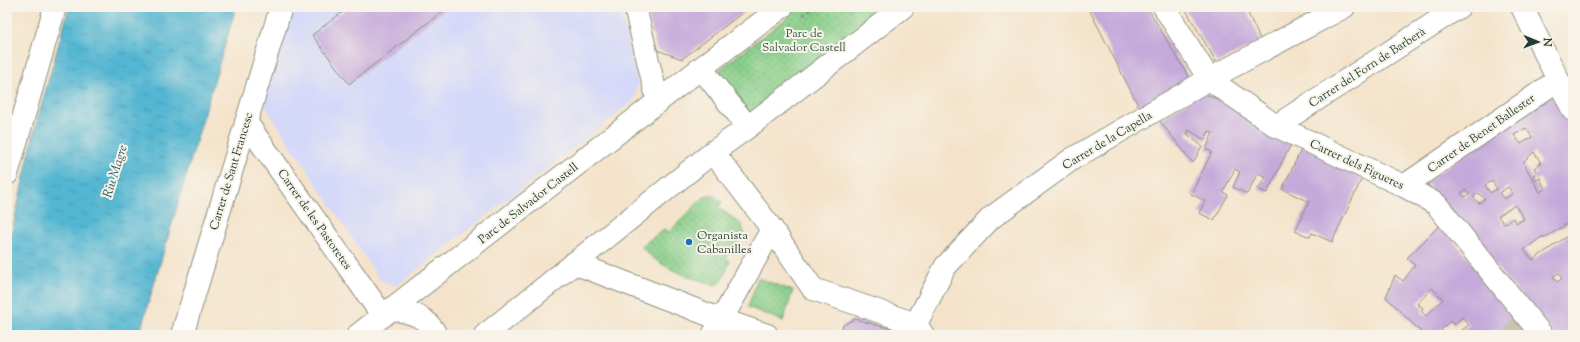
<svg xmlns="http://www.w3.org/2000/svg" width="1580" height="342" font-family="'Sorts Mill Goudy',serif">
<defs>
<pattern id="park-dots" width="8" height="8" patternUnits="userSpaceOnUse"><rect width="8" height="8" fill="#86cd88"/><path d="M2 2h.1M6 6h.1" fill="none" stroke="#6da870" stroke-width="1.8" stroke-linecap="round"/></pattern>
<pattern id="water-ripples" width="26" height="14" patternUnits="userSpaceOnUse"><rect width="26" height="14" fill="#53b6d2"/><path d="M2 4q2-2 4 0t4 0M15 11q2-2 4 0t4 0" fill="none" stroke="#4495ab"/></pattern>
</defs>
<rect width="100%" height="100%" fill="#f7f3e8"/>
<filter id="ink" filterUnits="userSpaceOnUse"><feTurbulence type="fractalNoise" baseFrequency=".025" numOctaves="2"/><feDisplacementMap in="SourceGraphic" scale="8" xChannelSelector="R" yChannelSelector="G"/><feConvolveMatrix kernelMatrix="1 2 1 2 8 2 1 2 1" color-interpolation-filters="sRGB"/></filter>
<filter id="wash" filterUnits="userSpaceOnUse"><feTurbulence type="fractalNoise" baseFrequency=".012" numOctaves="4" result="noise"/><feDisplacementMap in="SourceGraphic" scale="16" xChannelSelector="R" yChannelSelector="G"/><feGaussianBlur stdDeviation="0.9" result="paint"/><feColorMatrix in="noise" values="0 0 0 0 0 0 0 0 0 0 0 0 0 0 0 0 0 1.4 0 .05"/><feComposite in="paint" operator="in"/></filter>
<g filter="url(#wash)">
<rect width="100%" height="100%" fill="#f4e3ca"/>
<path fill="#d4d8f9" d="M290,7H619L638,85L633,101L396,286L380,280L262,101Z"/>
<g fill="url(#park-dots)" stroke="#52855e">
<path d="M801,7H894L751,115L719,83V70Z"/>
<path d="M708,196H714L722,202L718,207L742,225L744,234L726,257L730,261L722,281L715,285C691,278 657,267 641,246L665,229L669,232L704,197Z"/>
<path d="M758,278L793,291L783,321L748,307Z"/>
</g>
<path fill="url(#water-ripples)" stroke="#397a83" d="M69,7H236L139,335H7V253L34,132Z"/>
<g id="blocks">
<g fill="#c5a9da" fill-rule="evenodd">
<path d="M349,7H448L349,84L312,35Z"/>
<path d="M646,7H750L682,59L657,50Z"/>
<path d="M1088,7H1147L1190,79L1139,107Z"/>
<path d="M1184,7H1245L1261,41L1217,63Z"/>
<path d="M1556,89L1573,121V220L1544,238L1543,236L1524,250L1533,260L1573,232V295L1569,297L1573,303V335H1555L1452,215L1426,182ZM1526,128L1532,137L1521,144L1514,135ZM1534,152L1541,163L1534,168L1537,173L1533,175L1536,181L1540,178L1545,189L1540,192L1523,162ZM1492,181L1497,189L1490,193L1485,185ZM1508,187L1513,194L1504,199L1499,193ZM1465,190L1470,194L1465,197L1461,193ZM1478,193L1485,199L1479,203L1473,197ZM1515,205L1524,219L1517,223L1513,218L1504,224L1498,216ZM1559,273L1562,279L1557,282L1553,276Z"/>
<path d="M1200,94L1208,95L1223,102L1293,140L1267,193L1258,189L1266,177L1258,173L1247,194L1233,187L1240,172L1235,169L1223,192L1228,195L1214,220L1199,213L1205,201L1191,194L1212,152L1206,149L1213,133L1209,131L1205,140L1189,130L1187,134L1202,146L1193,163L1159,120Z"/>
<path d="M1303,146L1363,176L1332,242L1312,233L1310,237L1295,231L1309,202L1282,189Z"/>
<path d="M1440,225L1534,335H1480L1477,332L1473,335H1466L1462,330L1469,325L1462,317L1454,325L1450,321L1441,330L1446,335H1424L1386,297L1395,275L1403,281L1415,265L1407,258ZM1432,288L1443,299L1426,316L1421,311L1423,308L1417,304Z"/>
<path d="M855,319L913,335H840L843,325Z"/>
</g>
</g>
</g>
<g filter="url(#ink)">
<use href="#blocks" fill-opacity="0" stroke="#8a907f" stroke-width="1"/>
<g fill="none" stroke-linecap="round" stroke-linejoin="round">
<path stroke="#c9c2ac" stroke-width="22" stroke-dasharray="22 11" stroke-linecap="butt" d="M1512,335L1522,326L1536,328"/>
<g stroke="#8a907f" stroke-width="24">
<g id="minor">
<path d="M635,7L658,102"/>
<path d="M1164,7L1209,79L1276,126L1404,186L1436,204L1542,335"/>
<path d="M1522,7L1573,110"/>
<path d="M246,122L383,316"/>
<path d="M1276,126L1459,7"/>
<path d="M748,127L903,7"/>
<path d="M713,152L772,229L813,289L916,324L923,335"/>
<path d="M7,174L55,7"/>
<path d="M1404,186L1558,80"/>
<path d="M574,263L722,320L767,335"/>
<path d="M392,309C412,313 426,315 436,335"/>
<path d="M916,324L945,267L991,218L1072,159L1209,79L1344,7"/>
<path d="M182,335L281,7"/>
<path d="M358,335L701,68L782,7"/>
<path d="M485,335L713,152L748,127L701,68"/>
<path d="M713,335L772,229"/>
</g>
</g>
<path stroke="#8a907f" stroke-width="2.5" stroke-dasharray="3 3" stroke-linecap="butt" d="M803,15L813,7"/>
<use href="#minor" stroke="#fff" stroke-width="22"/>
</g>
</g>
<circle fill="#1f6fb2" stroke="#f7f3e8" stroke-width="1.5" cx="689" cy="242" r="4"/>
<g text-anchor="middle" stroke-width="4" stroke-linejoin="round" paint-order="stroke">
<g font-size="12" fill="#345a45" stroke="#f7f3e8">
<text x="804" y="37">Parc de<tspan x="804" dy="14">Salvador Castell</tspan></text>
</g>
<g font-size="12" fill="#1f3d34" stroke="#f7f3e8">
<text transform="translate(1367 67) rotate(-33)" y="4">Carrer del Forn de Barberà</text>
<text transform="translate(1481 133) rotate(-35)" y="4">Carrer de Benet Ballester</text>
<text transform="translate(1107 140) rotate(-31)" y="4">Carrer de la Capella</text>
<text transform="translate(1357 164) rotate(25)" y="4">Carrer dels Figueres</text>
<text transform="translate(231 171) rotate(-73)" y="4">Carrer de Sant Francesc</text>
<text transform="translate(528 203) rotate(-38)" y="4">Parc de Salvador Castell</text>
<text transform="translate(315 219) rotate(55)" y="4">Carrer de les Pastoretes</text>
</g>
<g font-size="12" fill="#1f3d34" stroke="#f7f3e8" text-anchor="start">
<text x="697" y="239">Organista<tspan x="697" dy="14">Cabanilles</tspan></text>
</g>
<g font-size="13" font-style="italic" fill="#2c5b5c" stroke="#f7f3e8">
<text transform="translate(114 171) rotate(-73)" y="5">Riu Magre</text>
</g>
</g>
<rect width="1580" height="342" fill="none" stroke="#f7f3e8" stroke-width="24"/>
<g transform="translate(1538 42) rotate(91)" stroke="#f7f3e8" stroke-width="3" paint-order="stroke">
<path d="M0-3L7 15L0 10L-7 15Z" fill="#1f3d34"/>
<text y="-6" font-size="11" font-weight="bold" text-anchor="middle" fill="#1f3d34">N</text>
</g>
</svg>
